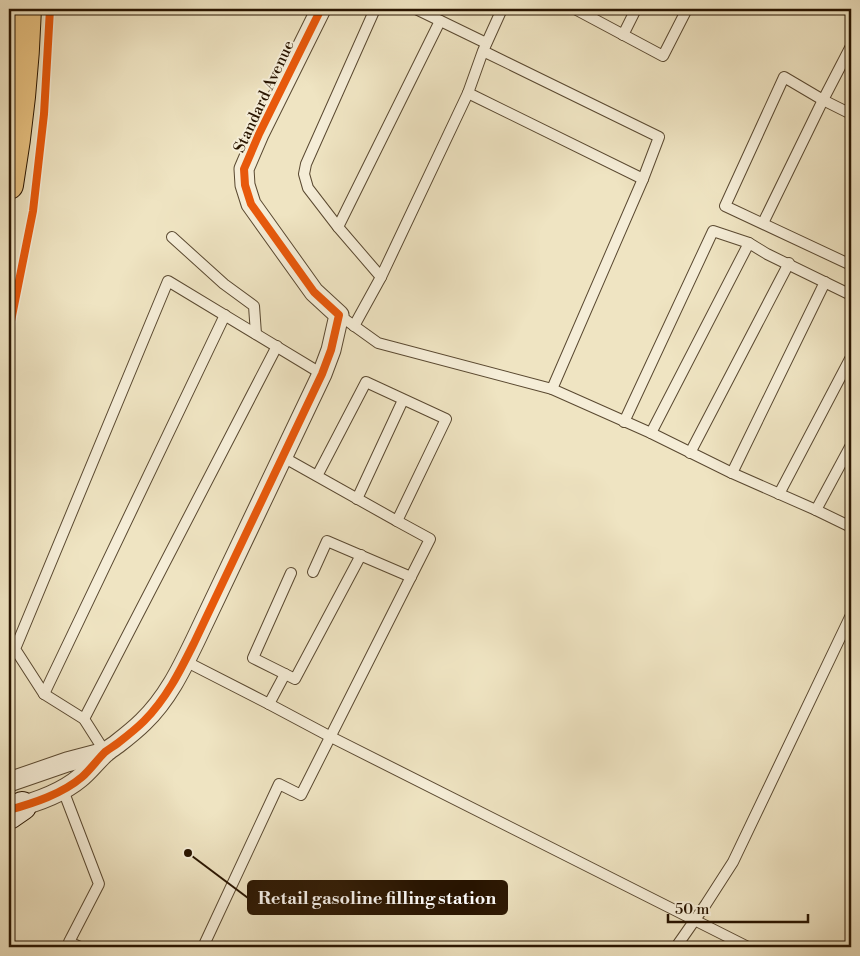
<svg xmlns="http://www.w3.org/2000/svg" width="860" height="956" font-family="'Libre Bodoni',serif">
<rect width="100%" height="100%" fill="#efe4c2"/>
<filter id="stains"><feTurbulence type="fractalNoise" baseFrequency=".004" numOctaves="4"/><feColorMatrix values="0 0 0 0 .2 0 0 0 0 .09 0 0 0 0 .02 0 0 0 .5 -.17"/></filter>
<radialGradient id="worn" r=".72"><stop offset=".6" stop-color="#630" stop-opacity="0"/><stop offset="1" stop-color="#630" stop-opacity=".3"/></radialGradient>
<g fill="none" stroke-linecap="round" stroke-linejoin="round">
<g stroke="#5a4931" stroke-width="12">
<g id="lane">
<path d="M375,9L306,164L304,174L308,188L338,227L381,277L468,93"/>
<path d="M416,9L486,43"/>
<path d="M575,9L663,56L687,9"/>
<path d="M623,35L636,9"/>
<path d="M483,51L659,137L643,179L468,93L483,51L502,9"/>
<path d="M851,114L823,100L784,77L725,206L851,265"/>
<path d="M763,223L823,100L851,46"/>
<path d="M338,227L440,21"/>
<path d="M172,237L224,284L254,306L256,334"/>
<path d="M339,315L378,343L552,389L651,433L732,473L816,510L851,527"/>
<path d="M354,326L381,277"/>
<path d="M552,389L643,179"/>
<path d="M624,422L713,231L749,243"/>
<path d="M651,433L749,243L767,254L851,295"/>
<path d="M690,453L789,263"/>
<path d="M283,457L397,521L446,419L366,382L317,476"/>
<path d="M732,473L825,282"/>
<path d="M779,494L851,357"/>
<path d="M357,499L403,400"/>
<path d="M816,510L851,445"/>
<path d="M313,572L327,541L411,577"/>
<path d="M291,573L253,658L295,679L361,555"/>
<path d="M185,661L269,704L285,674"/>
<path d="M44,694L225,315"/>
<path d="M269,704L331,737L748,947"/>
<path d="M84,719L277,346"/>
<path d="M105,752L84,719L44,694L15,649L168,281L322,374"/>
<path d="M63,790L99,884L69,942L80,947"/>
<path d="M203,947L279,784L301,795L430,539L397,521"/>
<path d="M676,947L706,904L733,862L851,615"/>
</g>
</g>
<g stroke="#5a4931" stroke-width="21">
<g id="street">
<path d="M9,782L67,762L105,752"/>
<path d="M10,809C34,803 61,794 80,778C89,771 96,761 105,753C108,750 113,747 117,744C126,737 135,730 143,722C167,699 181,670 195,641L322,374L331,350L339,315L314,292L251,204L245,185L244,169L259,134L321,9"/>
</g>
</g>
<g stroke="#291501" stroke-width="30">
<path id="secondary" d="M9,815L22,806"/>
</g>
<g stroke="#291501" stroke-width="30">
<path id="highway" d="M9,185C19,126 25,68 27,9"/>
</g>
<use href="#lane" stroke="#f5edd7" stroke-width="10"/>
<use href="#street" stroke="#f5edd7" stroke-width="19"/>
<use href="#secondary" stroke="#f5edd7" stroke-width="28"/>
<use href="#highway" stroke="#e8c281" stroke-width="28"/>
<g stroke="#f5edd7" stroke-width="11">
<g id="cycleway">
<path d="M9,331L33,211L44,114L50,9"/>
<path d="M9,810C34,803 62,794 82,777C90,770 97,760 105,752C109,749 114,746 118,743C127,736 136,729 144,721C167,698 181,669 195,641L322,374L331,350L339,315L314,292L251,204L245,185L244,169L259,134L321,9"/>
</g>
</g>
<use href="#cycleway" stroke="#e8590c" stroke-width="8"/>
</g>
<g text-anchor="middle" stroke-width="4" stroke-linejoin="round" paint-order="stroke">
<g font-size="16" fill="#291501" stroke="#f5edd7">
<text transform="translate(263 96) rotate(-65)" y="6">Standard Avenue</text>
</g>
</g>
<path fill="none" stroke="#291501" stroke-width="2" d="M188 853L248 898"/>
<circle fill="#291501" stroke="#f5edd7" stroke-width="2" cx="188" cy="853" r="5"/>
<rect fill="#291501" stroke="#291501" stroke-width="2" x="248" y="881" width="259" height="33" rx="5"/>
<g font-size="18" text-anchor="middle" font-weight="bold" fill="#fff">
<text x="377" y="904">Retail gasoline filling station</text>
</g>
<rect width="860" height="956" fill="none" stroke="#efe4c2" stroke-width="30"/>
<rect x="10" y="10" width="840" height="936" fill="none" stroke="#291501" stroke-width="2.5"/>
<rect x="15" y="15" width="830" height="926" fill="none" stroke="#291501"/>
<path d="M668 914v8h140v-8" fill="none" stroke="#291501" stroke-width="2.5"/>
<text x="675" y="914" font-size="15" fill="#291501" stroke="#f5edd7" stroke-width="4" paint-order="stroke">50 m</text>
<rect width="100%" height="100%" filter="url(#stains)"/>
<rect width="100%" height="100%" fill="url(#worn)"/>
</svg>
